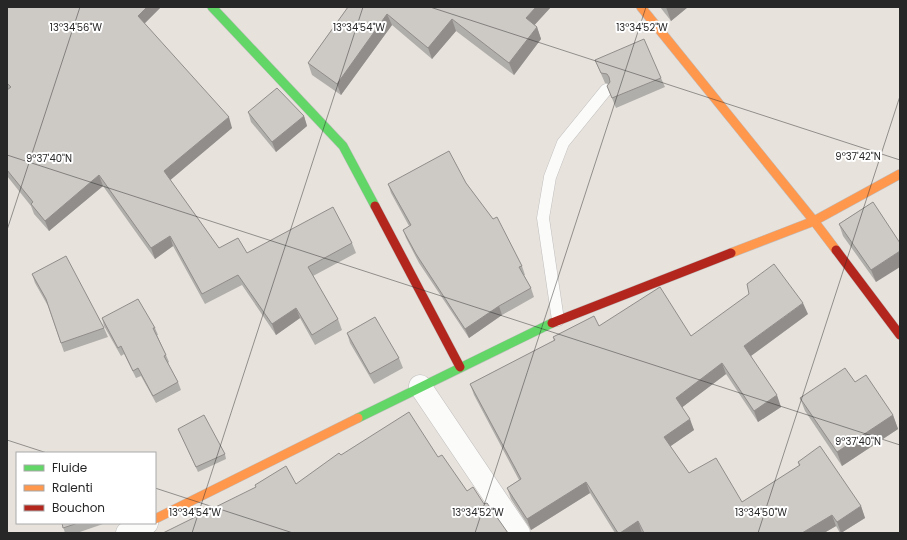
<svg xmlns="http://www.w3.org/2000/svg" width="907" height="540" font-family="Poppins,sans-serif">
<rect width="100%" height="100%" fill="#e7e2dc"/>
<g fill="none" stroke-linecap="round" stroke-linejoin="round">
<g stroke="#c0bebe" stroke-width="13">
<path id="lane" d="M558,320L543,218L550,177L563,143L606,90"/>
</g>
<g stroke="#c0bebe" stroke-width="23">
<g id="street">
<path d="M420,386L519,533"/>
<path d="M127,533L147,523"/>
</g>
</g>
<g stroke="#c0bebe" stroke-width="10">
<g id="fast">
<path d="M212,7L343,146L375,206"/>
<path d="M358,418L552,323"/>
</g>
</g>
<g stroke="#c0bebe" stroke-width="10">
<g id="slow">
<path d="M641,7L814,221L836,250"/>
<path d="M731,253L814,221L900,174"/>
<path d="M155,519L358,418"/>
</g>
</g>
<g stroke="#c0bebe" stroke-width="10">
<g id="jam">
<path d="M375,206L460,367"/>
<path d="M836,250L900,335"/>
<path d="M552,323L731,253"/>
</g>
</g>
<use href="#lane" stroke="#fbfbfa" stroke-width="12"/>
<use href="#street" stroke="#fbfbfa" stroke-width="22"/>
<use href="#fast" stroke="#63d668" stroke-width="9"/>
<use href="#slow" stroke="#ff974d" stroke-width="9"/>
<use href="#jam" stroke="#b3261e" stroke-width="9"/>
</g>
<g fill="#b0aeaa">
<path d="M7,7H161L144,24L232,128L170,180L219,248L247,253L352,243L356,253L313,276L338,319L342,330L315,345L300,318L276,335L242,285L205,304L173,246L155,259L103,186L49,231L34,214L31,206L7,176V90H8L7,89Z"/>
<path d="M348,7H551L534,25L537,27L541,39L514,75L456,31L432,59L392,25L341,95L312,75L308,63Z"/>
<path d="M660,7H688L671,21Z"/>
<path d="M595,60L661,78L665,87L616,108L607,86L609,84L605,83Z"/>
<path d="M248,112L304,116L307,126L276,152L251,122Z"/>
<path d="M466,183L522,266L525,275H524L531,288L534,297L502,315L469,338L419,263L406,238L403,230L409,226L391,193L388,184Z"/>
<path d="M873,202L876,282L843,236L839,224Z"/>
<path d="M32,274L104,328L108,337L64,352L48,306L35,283Z"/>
<path d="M808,314L751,356L781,407L758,422L726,374L682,407L694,430L670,446L689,473L742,502L799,466L798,462L861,506L865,518L841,533H840L836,526L824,533H615L590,493L531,530L511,499L507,488L519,480L474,395L470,384L554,341L553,337L599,326L691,336Z"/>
<path d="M102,318L155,328L158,335H157L166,355L169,362L168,363L178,382L181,390L156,403L141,376L136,378L124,354L121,356L104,326Z"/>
<path d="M347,333L399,358L403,368L374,384L350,343Z"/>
<path d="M800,398L893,415L898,429L842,466L805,411Z"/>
<path d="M178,429L225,454L226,459L198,472Z"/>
<path d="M62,523H103V524L77,533H65Z"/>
</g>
<g fill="#908d8b">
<path d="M147,7H161L141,27L138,16Z"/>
<path d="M536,7H551L530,30L526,18Z"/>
<path d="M666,7H688L671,21Z"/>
<path d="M387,14L392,25L341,95L337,84Z"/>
<path d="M452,19L456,31L432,59L428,48Z"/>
<path d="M537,27L541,39L514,75L509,63Z"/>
<path d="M304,116L307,126L276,152L272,142Z"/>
<path d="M229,117L232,128L168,182L164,171Z"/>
<path d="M99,175L103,186L49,231L45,221Z"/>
<path d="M170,236L173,246L155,259L151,248Z"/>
<path d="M900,251V267L876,282L871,270Z"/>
<path d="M803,303L808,314L748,358L744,346Z"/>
<path d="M499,306L502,315L469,338L465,329Z"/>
<path d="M296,308L300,318L276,335L272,324Z"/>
<path d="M722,363L726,374L680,409L676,398Z"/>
<path d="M777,395L781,407L758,422L754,411Z"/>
<path d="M893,415L898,429L842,466L837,452Z"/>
<path d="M690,419L694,430L668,448L664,437Z"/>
<path d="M586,482L590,493L531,530L527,519Z"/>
<path d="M861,506L865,518L841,533L837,522Z"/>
<path d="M832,515L836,526L824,533H802Z"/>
<path d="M638,521L642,533H620Z"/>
</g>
<g fill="#cdcac6" stroke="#908d8b">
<path d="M7,7H147L138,16L229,117L164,171L219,248L238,238L247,253L333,207L352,243L308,267L338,319L312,335L296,308L272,324L238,275L202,294L170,236L151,248L99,175L45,221L31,204L33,202L7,170V90L11,87L7,83Z"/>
<path d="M348,7H536L526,18L537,27L509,63L452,19L428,48L387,14L337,84L308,63Z"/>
<path d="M644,39L661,78L612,98L607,86L610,82L609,77L607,74L601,73L595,60Z"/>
<path d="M277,88L304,116L272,142L248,112Z"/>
<path d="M449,151L466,183L493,219L497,217L522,266L519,267L531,288L499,306L465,329L416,254L403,230L411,225L388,184Z"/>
<path d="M873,202L900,243V251L871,270L839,224Z"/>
<path d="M66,256L104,328L61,343L46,299L32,274Z"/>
<path d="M774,264L803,303L744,346L777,395L754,411L722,363L676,398L690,419L664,437L689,473L716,458L742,502L800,465L798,462L820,446L861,506L837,522L832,515L802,533H644L638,521L620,533H618L586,482L527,519L507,488L521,479L470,384L555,340L553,337L594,316L599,326L660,287L691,336L749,294L747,284Z"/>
<path d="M138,299L155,328H153L166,355L164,356L178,382L153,396L138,368L133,371L121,346L118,348L102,318Z"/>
<path d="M375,317L399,358L370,374L347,333Z"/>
<path d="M845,368L855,382L866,375L893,415L837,452L800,398Z"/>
<path d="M409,412L438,457L442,455L467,491L473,487L484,504L487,503L508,533H163L256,487L255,485L286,466L296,484L339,453L341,455Z"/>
<path d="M204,415L225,454L196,467L178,429Z"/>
<path d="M62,523H78L63,528Z"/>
</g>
<path fill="none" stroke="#272727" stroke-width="1" stroke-opacity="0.45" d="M430,7L900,160M7,155L900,445M7,230L80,7M7,440L47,453M155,488L293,533M192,533L363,7M475,533L646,7M758,533L900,96"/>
<g font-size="10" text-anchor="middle" fill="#272727" stroke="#fff" stroke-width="4" stroke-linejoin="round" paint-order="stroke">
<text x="76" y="31">13°34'56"W</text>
<text x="359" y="31">13°34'54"W</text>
<text x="642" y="31">13°34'52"W</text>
<text x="858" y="160">9°37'42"N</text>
<text x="49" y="162">9°37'40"N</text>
<text x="858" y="445">9°37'40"N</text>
<text x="195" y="516">13°34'54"W</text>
<text x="478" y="516">13°34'52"W</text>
<text x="761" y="516">13°34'50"W</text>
</g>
<rect width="907" height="540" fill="none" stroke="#272727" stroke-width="16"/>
<rect x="16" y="452" width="140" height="72" fill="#ffffff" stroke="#a9a9a9"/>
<rect x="24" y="465" width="20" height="6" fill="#63d668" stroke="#a9a9a9"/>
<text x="52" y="472" font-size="12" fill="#272727">Fluide</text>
<rect x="24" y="485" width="20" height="6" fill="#ff974d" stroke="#a9a9a9"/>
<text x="52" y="492" font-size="12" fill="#272727">Ralenti</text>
<rect x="24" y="505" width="20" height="6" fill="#b3261e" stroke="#a9a9a9"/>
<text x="52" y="512" font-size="12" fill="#272727">Bouchon</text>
</svg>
